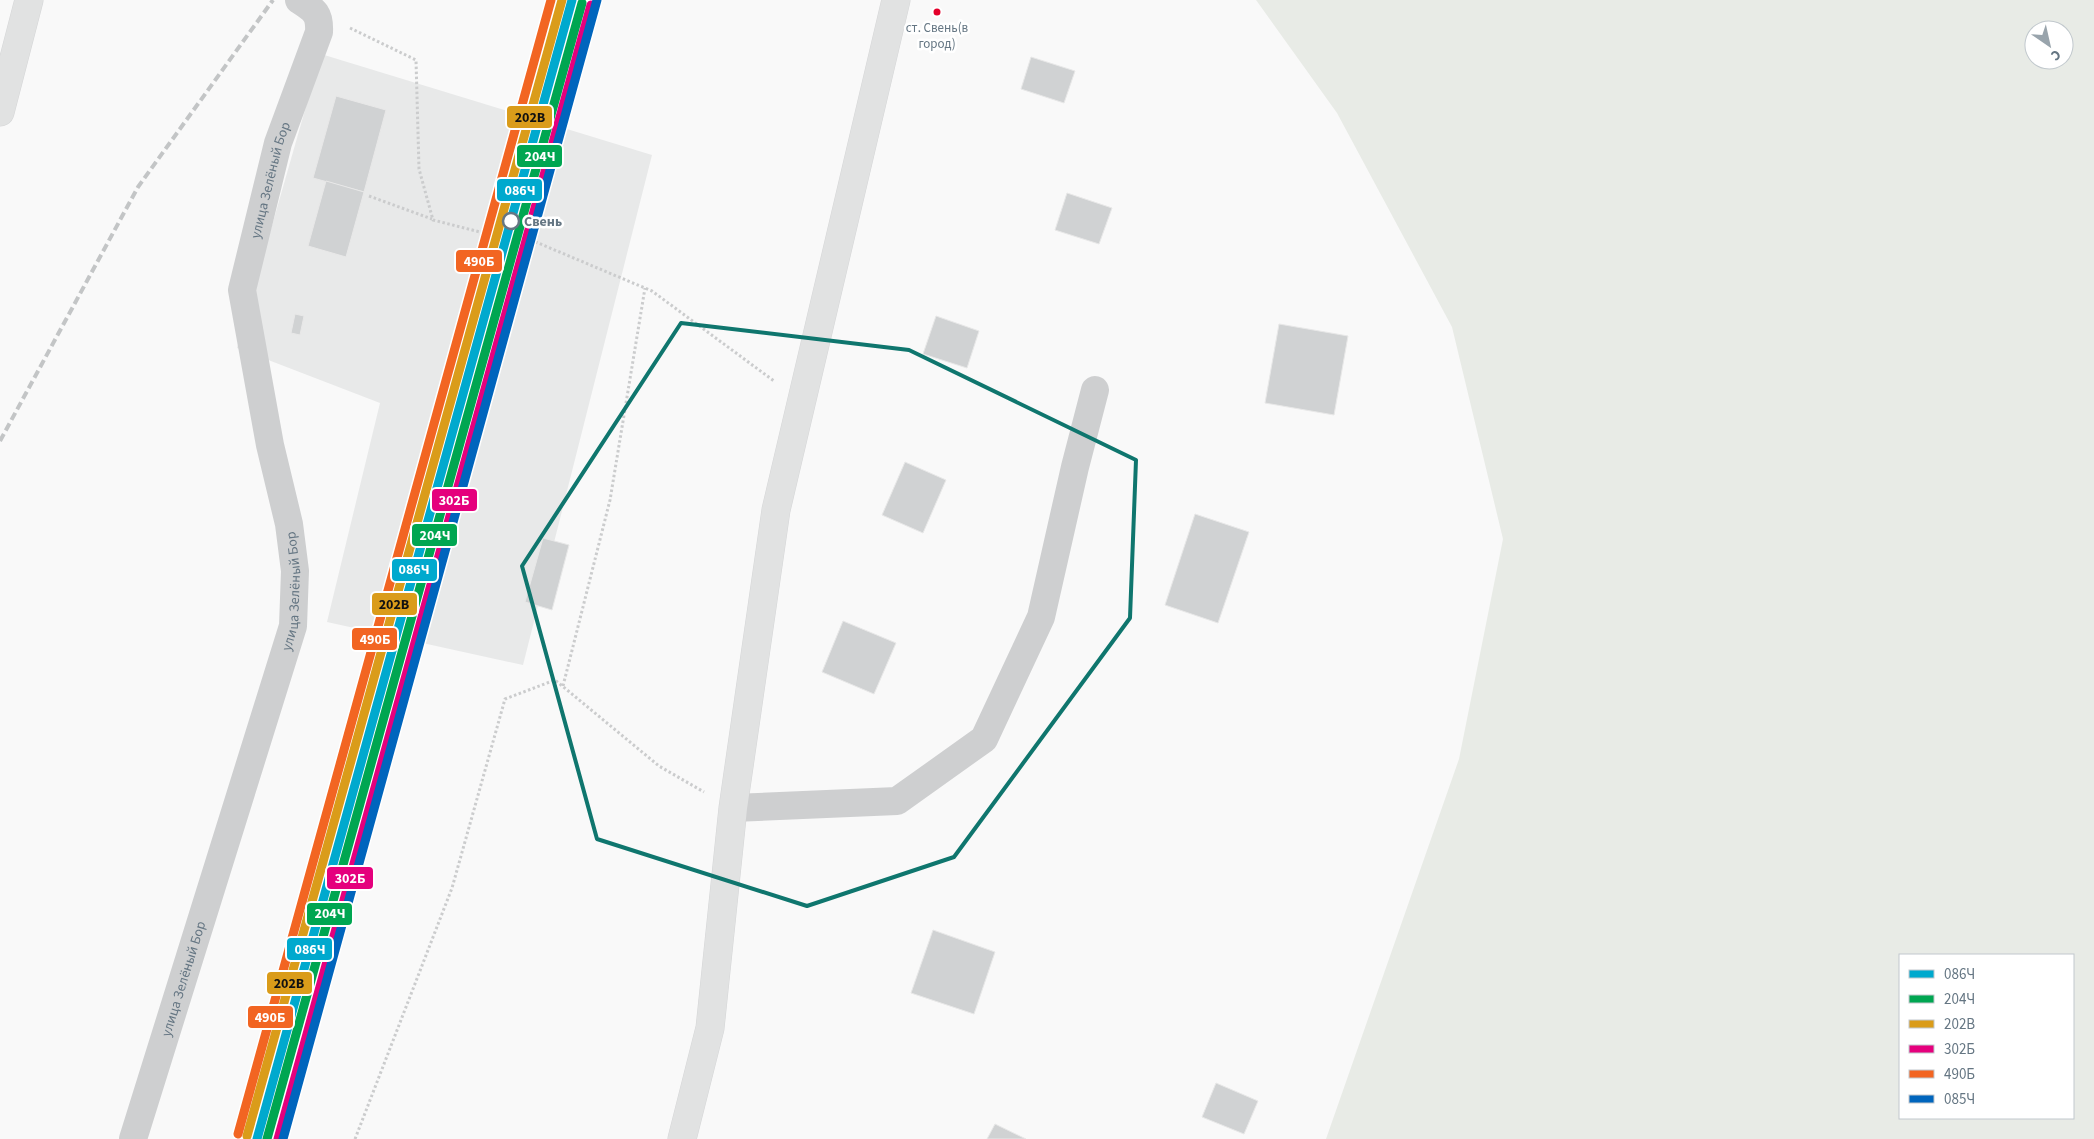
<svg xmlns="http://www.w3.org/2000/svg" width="2094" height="1139" font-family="'Source Sans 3',sans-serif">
<rect width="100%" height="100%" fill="#f9f9f9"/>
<path fill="#e8e9e9" d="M321,54L652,155L523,665L327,622L380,403L237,348Z"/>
<path fill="#e8ebe6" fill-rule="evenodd" d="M1256,0H2094V1139H1326L1459,759L1503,539L1452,327L1337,113ZM2034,30H2064V60H2034ZM1900,955H2073V1118H1900Z"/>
<g fill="#d0d2d3" stroke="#e8e8e8">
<path d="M1031,57L1075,71L1064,103L1021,89Z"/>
<path d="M336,96L386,110L364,192L313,178Z"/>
<path d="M326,181L364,192L346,257L308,246Z"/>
<path d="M1067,193L1112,208L1099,244L1055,230Z"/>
<path d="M295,314L304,316L300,335L291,333Z"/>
<path d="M936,316L979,331L967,368L923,354Z"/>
<path d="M1279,324L1348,336L1334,415L1265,403Z"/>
<path d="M905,462L946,480L923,533L882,515Z"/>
<path d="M1195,514L1249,532L1218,623L1165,605Z"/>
<path d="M543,538L569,545L552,610L525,602Z"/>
<path d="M843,621L896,643L874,694L822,672Z"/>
<path d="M933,930L995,952L974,1014L911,993Z"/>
<path d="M1216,1083L1258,1101L1244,1134L1202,1117Z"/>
<path d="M995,1124L1026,1139H987Z"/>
</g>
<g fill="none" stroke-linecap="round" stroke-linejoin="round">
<g stroke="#d5d6d7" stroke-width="29">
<g id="secondary">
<path d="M0,112L29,0"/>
<path d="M682,1139L710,1028L733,808L776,510L896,0"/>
</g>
</g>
<g stroke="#cbcccd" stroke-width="3" stroke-dasharray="2.5 2.5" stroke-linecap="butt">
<path d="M350,28L416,60L419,169L433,220L480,232L531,240L652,291L774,381"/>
<path d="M369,196L432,219"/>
<path d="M563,686L610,500L645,288"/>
<path d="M355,1139L452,888L505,699L555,680L659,766L704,792"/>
</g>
<g stroke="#cecfd0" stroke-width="28">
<path d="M733,808L897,801L984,739L1041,617L1075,467L1095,390"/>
<path id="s1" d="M133,1139L293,626L295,571L289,524L270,445L242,290L278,143L319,32C320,13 314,10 299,0"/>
</g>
<use href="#secondary" stroke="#e1e2e2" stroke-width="28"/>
<path stroke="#c3c5c6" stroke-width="4" stroke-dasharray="8 4" stroke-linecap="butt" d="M0,441L138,187L273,0"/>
<g stroke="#fff" stroke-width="12">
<path id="rail-1" d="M257,1139L572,0"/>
</g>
<g stroke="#fff" stroke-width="12">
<path id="rail-2" d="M267,1139L582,3"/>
</g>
<g stroke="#fff" stroke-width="12">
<path id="rail-3" d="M247,1136L562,0"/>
</g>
<g stroke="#fff" stroke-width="12">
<path id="rail-4" d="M278,1139L591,5"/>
</g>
<g stroke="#fff" stroke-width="12">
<path id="rail-5" d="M238,1134L551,0"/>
</g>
<g stroke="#fff" stroke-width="12">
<path id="rail-6" d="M283,1139L597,0"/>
</g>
<use href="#rail-1" stroke="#00a9ce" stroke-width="9"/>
<use href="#rail-2" stroke="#00a651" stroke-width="9"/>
<use href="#rail-3" stroke="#da9c1a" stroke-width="9"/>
<use href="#rail-4" stroke="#e5007d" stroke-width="9"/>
<use href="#rail-5" stroke="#f26522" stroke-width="9"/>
<use href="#rail-6" stroke="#0065bd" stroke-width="9"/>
</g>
<path fill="none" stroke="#0f766e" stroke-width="4" stroke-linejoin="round" d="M681,323L909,350L1136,460L1130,618L954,857L807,906L597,839L522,566Z"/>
<circle fill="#e4002b" stroke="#fff" stroke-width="2" cx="937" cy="12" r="4.5"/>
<circle fill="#fff" stroke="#657683" stroke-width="2.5" cx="511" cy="221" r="8"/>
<g text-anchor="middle" stroke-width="5" stroke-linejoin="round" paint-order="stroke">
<g font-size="13" fill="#657683" stroke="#fff">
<text x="937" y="32">ст. Свень(в<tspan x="937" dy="16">город)</tspan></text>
</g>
<g font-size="14" fill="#657683" stroke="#fff">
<text dy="5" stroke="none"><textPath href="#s1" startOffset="992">улица Зелёный Бор</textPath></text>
<text dy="5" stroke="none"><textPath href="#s1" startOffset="572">улица Зелёный Бор</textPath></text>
<text dy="5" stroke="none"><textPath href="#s1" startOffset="168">улица Зелёный Бор</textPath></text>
</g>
<g font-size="14" font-weight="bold" fill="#657683" stroke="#fff" text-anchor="start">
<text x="524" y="226">Свень</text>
</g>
</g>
<g stroke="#fff" stroke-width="2">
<rect x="506" y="105" width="47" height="24" rx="5" fill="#da9c1a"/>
<rect x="516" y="144" width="47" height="24" rx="5" fill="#00a651"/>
<rect x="496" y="178" width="47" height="24" rx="5" fill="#00a9ce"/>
<rect x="455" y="249" width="48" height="24" rx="5" fill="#f26522"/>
<rect x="431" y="488" width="47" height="24" rx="5" fill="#e5007d"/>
<rect x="411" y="523" width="47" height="24" rx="5" fill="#00a651"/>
<rect x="391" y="558" width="47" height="24" rx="5" fill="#00a9ce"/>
<rect x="371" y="592" width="47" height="24" rx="5" fill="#da9c1a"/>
<rect x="351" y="627" width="47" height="24" rx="5" fill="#f26522"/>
<rect x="326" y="866" width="48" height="24" rx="5" fill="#e5007d"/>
<rect x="306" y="902" width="47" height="24" rx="5" fill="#00a651"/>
<rect x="286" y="937" width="47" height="24" rx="5" fill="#00a9ce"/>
<rect x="266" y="971" width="47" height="24" rx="5" fill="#da9c1a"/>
<rect x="247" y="1005" width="47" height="24" rx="5" fill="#f26522"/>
</g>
<g font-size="14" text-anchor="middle" font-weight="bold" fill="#fff">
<text x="540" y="161">204Ч</text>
<text x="520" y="195">086Ч</text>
<text x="479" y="266">490Б</text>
<text x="454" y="505">302Б</text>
<text x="435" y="540">204Ч</text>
<text x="414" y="574">086Ч</text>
<text x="375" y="644">490Б</text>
<text x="350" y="883">302Б</text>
<text x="330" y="918">204Ч</text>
<text x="310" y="954">086Ч</text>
<text x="270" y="1022">490Б</text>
</g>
<g font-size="14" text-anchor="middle" font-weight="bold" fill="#111">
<text x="530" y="122">202В</text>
<text x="394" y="609">202В</text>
<text x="289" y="988">202В</text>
</g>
<rect x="1899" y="954" width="175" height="165" fill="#ffffff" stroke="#c1c8cd"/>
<rect x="1909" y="970" width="25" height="8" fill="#00a9ce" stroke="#c1c8cd"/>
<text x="1944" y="979" font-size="15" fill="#657683">086Ч</text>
<rect x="1909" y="995" width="25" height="8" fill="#00a651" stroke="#c1c8cd"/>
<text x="1944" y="1004" font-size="15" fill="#657683">204Ч</text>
<rect x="1909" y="1020" width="25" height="8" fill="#da9c1a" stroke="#c1c8cd"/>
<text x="1944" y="1029" font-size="15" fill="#657683">202В</text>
<rect x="1909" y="1045" width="25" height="8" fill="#e5007d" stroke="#c1c8cd"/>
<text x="1944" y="1054" font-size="15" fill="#657683">302Б</text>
<rect x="1909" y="1070" width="25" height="8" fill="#f26522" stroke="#c1c8cd"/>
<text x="1944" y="1079" font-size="15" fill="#657683">490Б</text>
<rect x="1909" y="1095" width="25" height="8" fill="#0065bd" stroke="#c1c8cd"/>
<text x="1944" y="1104" font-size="15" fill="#657683">085Ч</text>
<g transform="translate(2049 45) rotate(146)"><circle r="24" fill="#ffffff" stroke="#c1c8cd"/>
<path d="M0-4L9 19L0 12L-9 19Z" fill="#99a4ac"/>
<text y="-8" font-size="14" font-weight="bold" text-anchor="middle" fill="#657683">С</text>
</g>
</svg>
